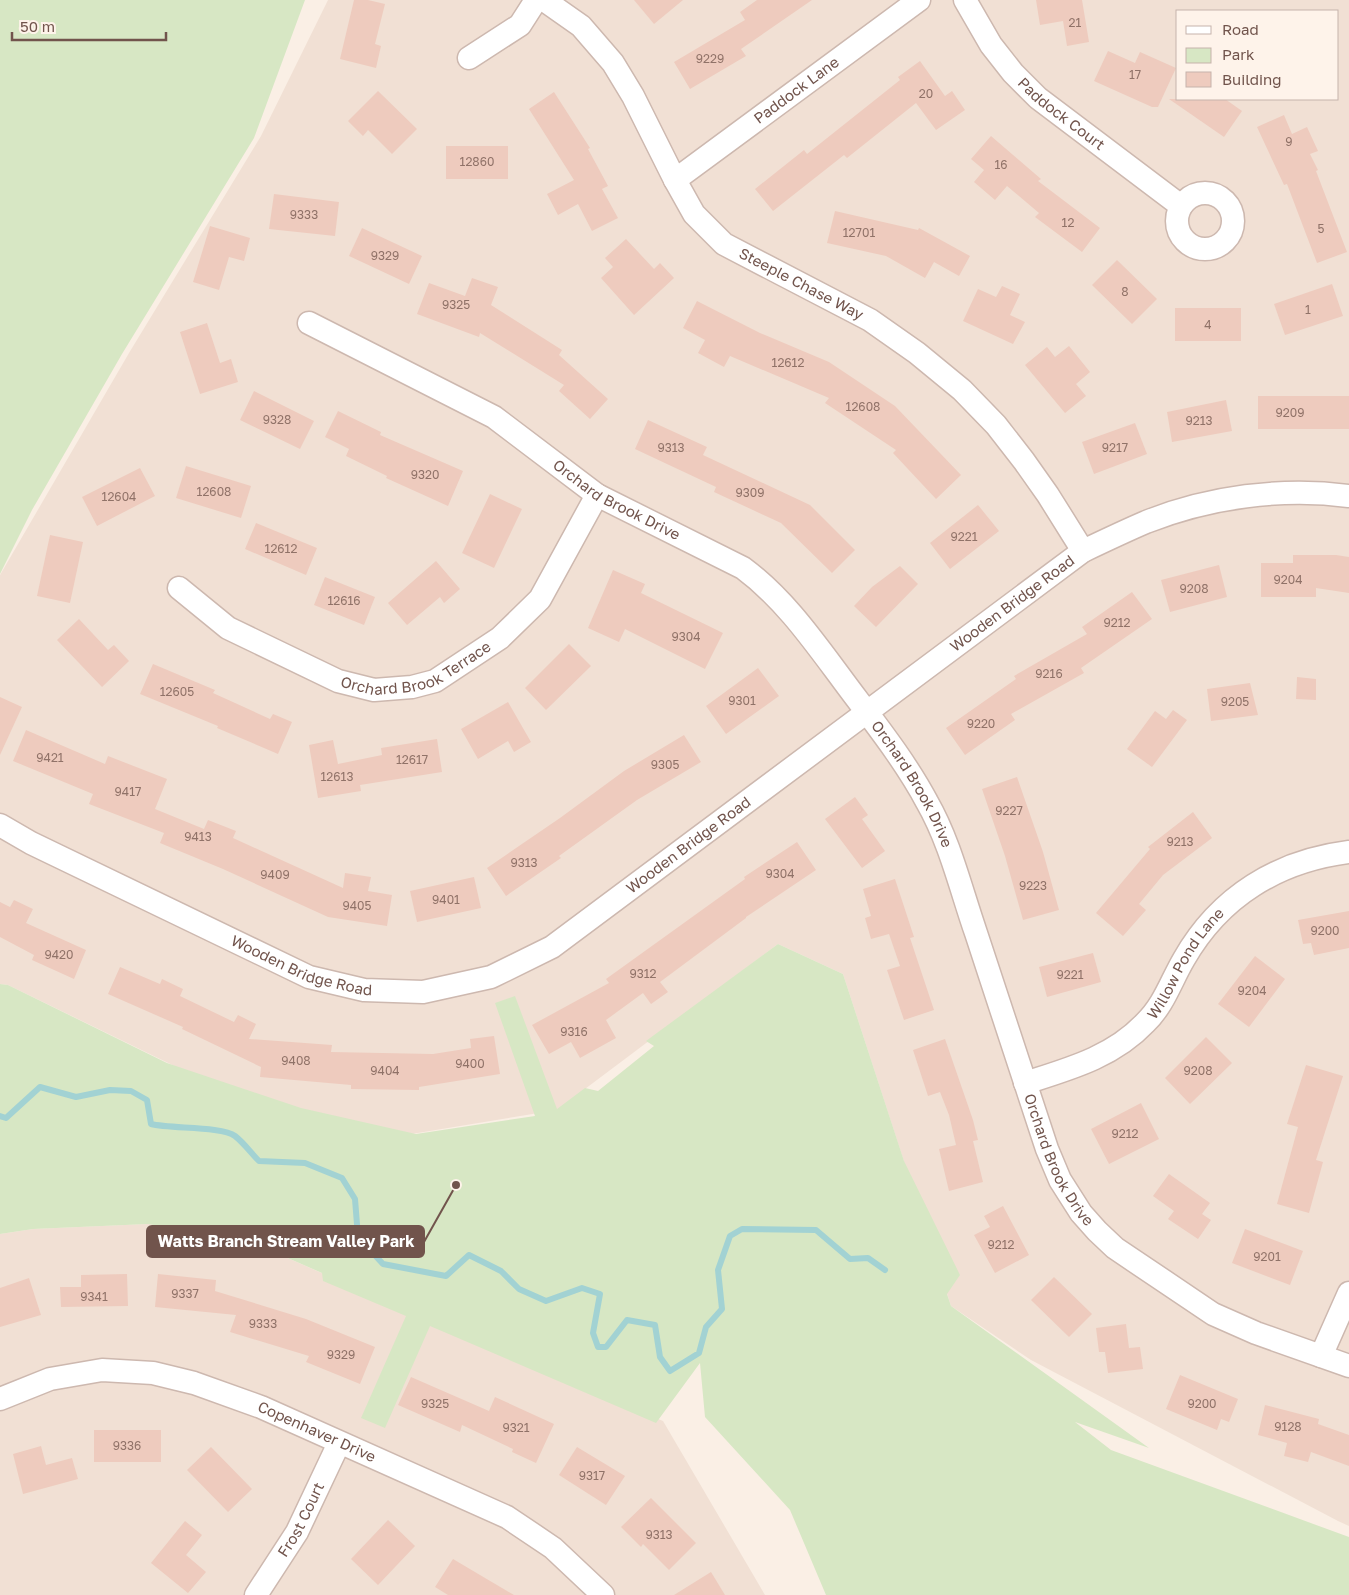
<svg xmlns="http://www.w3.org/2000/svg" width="1349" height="1595" font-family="'Golos Text',sans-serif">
<rect width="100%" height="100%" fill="#faefe5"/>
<g fill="#f1e0d4" fill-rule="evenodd">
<path d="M328,0H1349V1526L1338,1521L1031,1360L951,1306L843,974L778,944L557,1110L339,1146L8,985L0,984V575L129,353L261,136ZM1178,11H1338V99H1178Z"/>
<path d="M148,1224L251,1242L593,1392L663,1421L765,1595H0V1234L33,1229Z"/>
</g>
<g fill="#d7e7c4">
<path d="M0,0H305L254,138L122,354L32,510L0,574Z"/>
<path d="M778,944L843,974L904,1161L960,1275L947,1294L951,1306L1149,1448L1075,1422L1111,1450L1349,1537V1595H826L790,1510L705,1417L700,1363L656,1423L430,1326L385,1428L361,1418L406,1316L323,1281L322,1273L251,1242L148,1224L33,1229L0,1234V984L8,985L167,1063L301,1108L416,1134L535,1116L495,1003L515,996L557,1109L585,1088L598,1091L654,1046L646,1041Z"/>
</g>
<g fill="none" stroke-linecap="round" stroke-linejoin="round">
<path stroke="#a2d2d3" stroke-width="6" d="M0,1116L6,1118L40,1087L76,1097L110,1090L131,1091L147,1100L151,1124C170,1129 222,1126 235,1136C244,1143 251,1153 259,1161L305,1163L342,1178L355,1199L358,1237L383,1264L446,1276L469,1255L501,1271L519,1289L546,1301L582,1288L600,1294L593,1333L598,1347H606L627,1320L655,1325L660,1357L670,1371L699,1353L706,1327L722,1309L718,1270L730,1236L742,1229L816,1230L850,1259L868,1258L885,1270"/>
</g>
<g fill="#eecbbe">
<path d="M354,0H368L385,4L375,44L381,46L376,68L340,59Z"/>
<path d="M634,0H683L654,24Z"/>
<path d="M757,0H812L741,49L746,56L690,89L674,62L745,20L740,12Z"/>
<path d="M1036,0H1082L1089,42L1067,46L1063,21L1040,25Z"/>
<path d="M1108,51L1135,63L1140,52L1176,68L1158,107H1152L1094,81Z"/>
<path d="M920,61L945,96L952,91L965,110L936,130L916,103L847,158L844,155L773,211L755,189L804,150L807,154L900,80L898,77Z"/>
<path d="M378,91L417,129L392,154L368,130L363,136L348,121Z"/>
<path d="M554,92L590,148L588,149L608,186L602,189L618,218L592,231L578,204L558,215L547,194L574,180L529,109Z"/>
<path d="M1169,99H1225L1242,111L1224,137Z"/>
<path d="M1284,115L1292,134L1307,127L1318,151L1310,154L1318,170L1316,171L1347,252L1317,263L1287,184L1284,185L1257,127Z"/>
<path d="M991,136L1041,179L1038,181L1100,228L1082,252L1035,217L1039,213L1007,186L995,200L974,182L984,170L971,159Z"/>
<rect x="446" y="146" width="62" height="33"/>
<path d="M274,194L339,202L335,236L269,229Z"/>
<path d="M835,211L918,230L919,228L970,256L959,276L934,262L925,278L886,256L827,243Z"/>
<path d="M210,226L250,238L244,261L229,257L219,290L193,282Z"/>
<path d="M362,228L422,256L409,284L349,256Z"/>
<path d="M626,239L654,269L660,263L674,278L634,315L601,278L613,267L605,258Z"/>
<path d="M1117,260L1157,299L1132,324L1092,285Z"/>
<path d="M472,278L498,287L491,305L562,350L559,355L608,399L590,419L559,391L564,385L480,333L479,337L417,314L429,283L465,296Z"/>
<path d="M1332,284L1343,316L1285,335L1274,304Z"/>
<path d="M1002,286L1020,294L1010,315L1025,322L1013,344L963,321L978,289L996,297Z"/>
<path d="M697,301L760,333L829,362L895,406L961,475L936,499L893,453L896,450L825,403L829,398L730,356L724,367L698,353L705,340L683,328Z"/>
<rect x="1175" y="308" width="66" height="33"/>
<path d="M207,323L220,363L231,359L238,382L200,394L180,332Z"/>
<path d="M1069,346L1090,372L1076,384L1086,396L1065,413L1025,365L1047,347L1055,357Z"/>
<path d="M254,391L314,421L300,449L240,420Z"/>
<rect x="1258" y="396" width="91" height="33"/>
<path d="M1226,400L1232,431L1172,442L1167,412Z"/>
<path d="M338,411L381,432L380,435L463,471L448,506L386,478L387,476L346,456L349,449L325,437Z"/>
<path d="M648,420L707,447L703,455L810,505L855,550L832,573L781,523L714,492L716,487L635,449Z"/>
<path d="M1135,423L1147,454L1094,474L1082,442Z"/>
<path d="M186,466L251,486L241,518L176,498Z"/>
<path d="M140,468L155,496L97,526L82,497Z"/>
<path d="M490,494L522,509L494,568L462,553Z"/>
<path d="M978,505L999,531L950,569L930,543Z"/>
<path d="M256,523L317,548L306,575L245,549Z"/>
<path d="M50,535L83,542L70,603L37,596Z"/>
<path d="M1293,555H1336L1349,557V593L1316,588V597H1261V563H1293Z"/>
<path d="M436,561L460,589L444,603L440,597L407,625L388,603Z"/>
<path d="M1219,565L1227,597L1170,612L1161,580Z"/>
<path d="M900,566L918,584L876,627L854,606L872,587Z"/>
<path d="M613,570L645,584L641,593L723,633L705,669L625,629L619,642L588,628Z"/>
<path d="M325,577L375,597L364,625L314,605Z"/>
<path d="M1132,592L1152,619L1081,668L1084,673L1011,714L1015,720L965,755L946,728L1016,679L1014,676L1087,634L1082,627Z"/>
<path d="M79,619L108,650L114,645L129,661L102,687L57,640Z"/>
<path d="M569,644L591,666L546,710L525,688Z"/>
<path d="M153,664L215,690L213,693L270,719L273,714L292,722L278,754L217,728L218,726L140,694Z"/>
<path d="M758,668L779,696L726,734L706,706Z"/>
<path d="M1297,677L1316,679V700L1296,699Z"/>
<path d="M1250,683L1258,715L1211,721L1207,689Z"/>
<path d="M0,697L22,707L0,755Z"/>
<path d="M508,702L531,742L514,752L508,741L478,759L461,729Z"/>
<path d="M1173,710L1187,720L1152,767L1127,749L1155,711L1166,719Z"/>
<path d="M26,730L105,764L108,756L167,779L155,809L204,829L208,820L236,831L233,838L343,888L345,873L371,877L368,891L392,895L387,926L328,917L223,869L160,843L164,833L89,804L93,794L13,761Z"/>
<path d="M684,735L701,762L637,800L559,856L561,858L506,896L487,868L560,818L624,771Z"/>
<path d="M437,739L442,772L360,785L361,791L318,798L309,745L333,740L338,764L382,755L381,748Z"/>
<path d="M1017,777L1043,852L1059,910L1023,920L1005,856L982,789Z"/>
<path d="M855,797L868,815L862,819L885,851L862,868L825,819Z"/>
<path d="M1193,812L1212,838L1163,875L1139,904L1146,910L1123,936L1096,913L1150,849L1148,847Z"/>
<path d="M797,842L816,870L746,917V918L660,982L668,992L651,1004L643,993L606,1020L616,1038L580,1058L571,1042L549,1054L532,1025L609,983L606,979L745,879L744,877Z"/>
<path d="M474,877L481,908L417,922L410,891Z"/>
<path d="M895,879L914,937L910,938L934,1010L904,1020L887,970L900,966L889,934L871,939L865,918L871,916L863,889Z"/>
<path d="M14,900L33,909L26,923L86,950L74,979L32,960L34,955L0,937V902L10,907Z"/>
<path d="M1349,911V948L1314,955L1311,943L1303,944L1298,920Z"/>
<path d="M1093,953L1101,982L1047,997L1039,967Z"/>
<path d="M1255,956L1285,979L1249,1027L1218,1004Z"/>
<path d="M120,967L160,984L162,979L183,989L180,996L234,1022L238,1015L256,1024L249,1039L332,1045L331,1052L433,1054L471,1048L470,1039L494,1036L500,1074L419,1087V1090L351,1089V1085L260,1077L261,1067L182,1029L183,1027L108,994Z"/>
<path d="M1206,1037L1232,1063L1190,1104L1165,1078Z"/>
<path d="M945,1039L973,1120L978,1140L973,1141L983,1182L949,1191L939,1149L956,1145L949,1115L940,1092L928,1096L913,1050Z"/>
<path d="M1306,1065L1343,1076L1316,1160L1323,1162L1309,1213L1277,1204L1298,1127L1287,1124Z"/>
<path d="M1141,1103L1159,1139L1109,1164L1091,1129Z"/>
<path d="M1169,1174L1210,1203L1202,1214L1211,1220L1198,1239L1168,1219L1174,1211L1153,1196Z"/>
<path d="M1003,1206L1029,1255L995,1273L974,1235L990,1227L984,1216Z"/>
<path d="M1245,1229L1303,1251L1290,1285L1232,1263Z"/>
<path d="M127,1274L128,1306L61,1307L60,1287H81V1275Z"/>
<path d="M158,1274L216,1280L215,1291L306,1319L375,1347L360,1384L306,1362L309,1356L230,1332L236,1315L155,1307Z"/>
<path d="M1054,1277L1092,1314L1069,1337L1031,1300Z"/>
<path d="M29,1278L41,1315L0,1327V1288Z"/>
<path d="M1126,1324L1129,1348L1140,1347L1143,1369L1108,1373L1105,1352H1099L1096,1328Z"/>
<path d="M1180,1375L1238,1399L1229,1422L1221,1419L1217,1430L1166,1409Z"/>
<path d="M411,1377L489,1411L495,1397L554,1424L536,1463L512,1452L513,1449L462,1425L460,1432L398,1405Z"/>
<path d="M1265,1405L1319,1419L1318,1424L1349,1435V1466L1311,1452L1308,1462L1284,1456L1287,1443L1258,1435Z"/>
<rect x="94" y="1430" width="67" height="32"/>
<path d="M41,1446L46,1465L72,1458L78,1479L23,1494L13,1454Z"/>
<path d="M211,1447L252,1489L228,1512L187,1470Z"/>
<path d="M577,1447L625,1476L606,1505L559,1475Z"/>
<path d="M651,1498L696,1543L669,1570L643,1544L641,1547L621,1527Z"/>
<path d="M388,1520L415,1546L378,1585L351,1559Z"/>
<path d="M185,1521L202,1535L186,1555L206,1572L188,1593L151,1563Z"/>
<path d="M453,1559L514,1595H448L435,1587Z"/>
<path d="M711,1572L725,1595H674Z"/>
</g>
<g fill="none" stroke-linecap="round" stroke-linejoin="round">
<g stroke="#cdb8af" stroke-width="25">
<g id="minor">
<path id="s1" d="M544,0L581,26L613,63L633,96L675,180L694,214L724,244L870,320L917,353L962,390L996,425L1024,461L1048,495L1083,551"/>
<path id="s2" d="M965,0L991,45L1013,73L1038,98L1181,206"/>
<path d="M469,58L520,25L536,0"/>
<path id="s3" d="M675,180L919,0"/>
<circle cx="1205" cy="221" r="28"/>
<path id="s4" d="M309,323L494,417L597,495L743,568C782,597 810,636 839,675C869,716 903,757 927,802C950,842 961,890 976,933C999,1005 1023,1077 1047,1149L1060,1180L1081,1213L1097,1231L1115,1248L1213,1314L1256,1333L1349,1366"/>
<path id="s5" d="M179,588L228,628L338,681L374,690L412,687L435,681L500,638L540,599L597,495"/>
<path id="s6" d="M0,825L31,843L309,977L364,990L423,992L491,977L552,947L1083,551C1104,541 1125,531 1146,522C1209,497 1282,487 1349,496"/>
<path id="s7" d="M1025,1083C1069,1069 1113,1057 1145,1023C1164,1005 1171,981 1184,959C1220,896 1278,861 1349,852"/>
<path d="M1321,1356L1349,1293"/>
<path id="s8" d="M0,1399L50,1379L102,1370L153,1373L194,1383L261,1407L507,1517L553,1548L603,1595"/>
<path id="s9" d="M256,1595L297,1532L339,1443"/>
</g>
</g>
<use href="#minor" stroke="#fff" stroke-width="22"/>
</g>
<g text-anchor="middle" stroke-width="4" stroke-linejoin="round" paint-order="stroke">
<g font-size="12" fill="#907268">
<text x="1075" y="27">21</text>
<text x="710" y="63">9229</text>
<text x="1135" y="79">17</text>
<text x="926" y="98">20</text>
<text x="1289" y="146">9</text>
<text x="477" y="166">12860</text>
<text x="1001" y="169">16</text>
<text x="304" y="219">9333</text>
<text x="1068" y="227">12</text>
<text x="1321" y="233">5</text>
<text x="859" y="237">12701</text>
<text x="385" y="260">9329</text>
<text x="1125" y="296">8</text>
<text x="456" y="309">9325</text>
<text x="1308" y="314">1</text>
<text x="1208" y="329">4</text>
<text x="788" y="367">12612</text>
<text x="863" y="411">12608</text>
<text x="1290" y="417">9209</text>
<text x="277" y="424">9328</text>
<text x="1199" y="425">9213</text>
<text x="671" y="452">9313</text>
<text x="1115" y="452">9217</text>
<text x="425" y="479">9320</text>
<text x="214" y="496">12608</text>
<text x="750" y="497">9309</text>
<text x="119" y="501">12604</text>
<text x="964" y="541">9221</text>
<text x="281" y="553">12612</text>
<text x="1288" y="584">9204</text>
<text x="1194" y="593">9208</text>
<text x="344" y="605">12616</text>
<text x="1117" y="627">9212</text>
<text x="686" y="641">9304</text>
<text x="1049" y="678">9216</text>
<text x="177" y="696">12605</text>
<text x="742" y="705">9301</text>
<text x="1235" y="706">9205</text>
<text x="981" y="728">9220</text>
<text x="50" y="762">9421</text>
<text x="412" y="764">12617</text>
<text x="665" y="769">9305</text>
<text x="337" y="781">12613</text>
<text x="128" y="796">9417</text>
<text x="1009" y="815">9227</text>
<text x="198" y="841">9413</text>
<text x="1180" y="846">9213</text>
<text x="524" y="867">9313</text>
<text x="780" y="878">9304</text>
<text x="275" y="879">9409</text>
<text x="1033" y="890">9223</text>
<text x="446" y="904">9401</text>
<text x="357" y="910">9405</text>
<text x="1325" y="935">9200</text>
<text x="59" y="959">9420</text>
<text x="643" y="978">9312</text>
<text x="1070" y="979">9221</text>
<text x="1252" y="995">9204</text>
<text x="574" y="1036">9316</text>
<text x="296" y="1065">9408</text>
<text x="470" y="1068">9400</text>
<text x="385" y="1075">9404</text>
<text x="1198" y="1075">9208</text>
<text x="1125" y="1138">9212</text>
<text x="1001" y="1249">9212</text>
<text x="1267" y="1261">9201</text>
<text x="185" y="1298">9337</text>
<text x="94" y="1301">9341</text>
<text x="263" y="1328">9333</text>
<text x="341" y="1359">9329</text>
<text x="435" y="1408">9325</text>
<text x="1202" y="1408">9200</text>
<text x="1288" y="1431">9128</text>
<text x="516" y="1432">9321</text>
<text x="127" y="1450">9336</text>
<text x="592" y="1480">9317</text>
<text x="659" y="1539">9313</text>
</g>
<g font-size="15" fill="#71544c" stroke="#fef3ea">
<text dy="5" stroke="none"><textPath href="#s3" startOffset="151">Paddock Lane</textPath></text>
<text dy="5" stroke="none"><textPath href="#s2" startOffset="151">Paddock Court</textPath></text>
<text dy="5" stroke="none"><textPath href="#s1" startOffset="395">Steeple Chase Way</textPath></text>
<text dy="5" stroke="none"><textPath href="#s4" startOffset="356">Orchard Brook Drive</textPath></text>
<text dy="5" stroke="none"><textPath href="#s6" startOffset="1172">Wooden Bridge Road</textPath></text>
<text dy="5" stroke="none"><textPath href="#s5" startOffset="269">Orchard Brook Terrace</textPath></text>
<text dy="5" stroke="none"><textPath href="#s4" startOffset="776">Orchard Brook Drive</textPath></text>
<text dy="5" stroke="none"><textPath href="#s6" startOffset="768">Wooden Bridge Road</textPath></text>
<text dy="5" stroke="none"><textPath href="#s6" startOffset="334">Wooden Bridge Road</textPath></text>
<text dy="5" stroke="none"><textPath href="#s7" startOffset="208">Willow Pond Lane</textPath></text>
<text dy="5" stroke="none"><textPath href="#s4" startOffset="1181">Orchard Brook Drive</textPath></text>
<text dy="5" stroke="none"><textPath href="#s8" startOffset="332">Copenhaver Drive</textPath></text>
<text dy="5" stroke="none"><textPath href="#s9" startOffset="88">Frost Court</textPath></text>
</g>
</g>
<path fill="none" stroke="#71544c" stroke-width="2" d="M456 1185L424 1242"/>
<circle fill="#71544c" stroke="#fef3ea" stroke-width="2" cx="456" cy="1185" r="5"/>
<rect fill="#71544c" stroke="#71544c" stroke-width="2" x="147" y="1226" width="277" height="31" rx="5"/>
<g font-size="16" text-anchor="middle" font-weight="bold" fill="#fff">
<text x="286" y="1247">Watts Branch Stream Valley Park</text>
</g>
<rect x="1176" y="10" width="162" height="90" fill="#fef3ea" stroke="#c6b3ab"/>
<rect x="1186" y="26" width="25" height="8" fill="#ffffff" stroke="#c6b3ab"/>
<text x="1222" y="35" font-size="15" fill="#71544c">Road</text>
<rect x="1186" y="48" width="25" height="15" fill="#d7e7c4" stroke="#c6b3ab"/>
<text x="1222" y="60" font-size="15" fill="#71544c">Park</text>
<rect x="1186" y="72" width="25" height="15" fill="#eecbbe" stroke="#c6b3ab"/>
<text x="1222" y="85" font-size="15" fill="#71544c">Building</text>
<path d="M12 32v8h154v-8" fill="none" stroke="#71544c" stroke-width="2.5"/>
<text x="20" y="32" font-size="15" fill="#71544c" stroke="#fef3ea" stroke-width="4" paint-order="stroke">50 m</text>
</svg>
